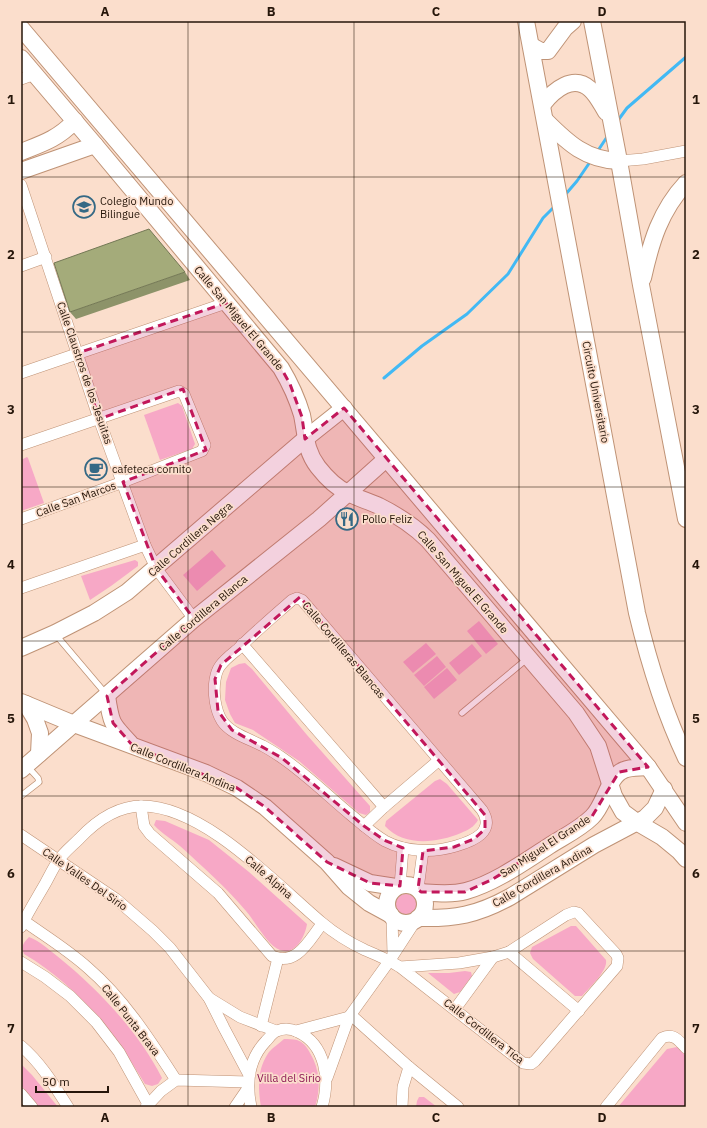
<svg xmlns="http://www.w3.org/2000/svg" width="707" height="1128" font-family="'IBM Plex Sans',sans-serif">
<rect width="100%" height="100%" fill="#fbdecc"/>
<g fill="#f7a8c6">
<path d="M178,403L182,406L195,444L192,449L160,460L144,415Z"/>
<path d="M27,457L28,458L44,503L21,511V460Z"/>
<path d="M212,550L226,566L197,591L183,575Z"/>
<path d="M135,560L138,562V566L111,586L90,600L81,576Z"/>
<path d="M479,621L498,644L486,654L467,631Z"/>
<path d="M426,643L436,654L413,673L403,662Z"/>
<path d="M472,644L482,656L459,675L449,663Z"/>
<path d="M437,656L446,667L424,686L414,675Z"/>
<path d="M245,663L252,669L307,735L370,806V812L366,815L359,813L299,761L253,730L235,723L230,714L225,700L226,682L231,668L239,664Z"/>
<path d="M447,668L457,680L434,699L424,687Z"/>
<path d="M440,779L447,784L478,820C474,827 468,830 461,833C437,843 404,847 385,826L386,821L435,781Z"/>
<path d="M156,820L165,821L209,840L249,872L307,924C305,937 295,956 280,950C267,945 255,921 246,911C226,887 203,867 180,846C172,839 162,834 154,825Z"/>
<circle cx="406" cy="906" r="12"/>
<path d="M571,926H576L606,960C608,971 589,988 582,996H575L533,959L530,953L532,947Z"/>
<path d="M29,937C40,941 48,949 57,956C98,989 138,1031 162,1078L158,1084L152,1086L145,1084C114,1033 77,985 24,954C21,946 23,943 29,937Z"/>
<path d="M465,971L471,972L472,976L460,992L454,994L428,973H449Z"/>
<path d="M284,1039C288,1039 293,1039 297,1040C303,1042 307,1047 310,1053C320,1069 321,1089 315,1107H261C258,1087 257,1069 269,1052C273,1047 280,1043 284,1039Z"/>
<path d="M677,1047L686,1056V1107H618L667,1049Z"/>
<path d="M21,1064L32,1075L58,1107H37L21,1085Z"/>
<path d="M419,1097H424L437,1107H416L417,1101Z"/>
</g>
<g fill="none" stroke-linecap="round" stroke-linejoin="round">
<g stroke="#42b9f4" stroke-width="3">
<path d="M619,119L627,108L686,57"/>
<path d="M597,152L607,137"/>
<path d="M565,195L577,181L590,162"/>
<path d="M384,378L422,346L467,314L508,274L543,218L556,205"/>
</g>
<g stroke="#bf9376" stroke-width="7">
<g id="lane">
<path d="M56,635L106,694"/>
<path d="M462,713L528,658"/>
<path d="M21,796L39,782L38,778L27,766"/>
</g>
</g>
<g stroke="#bf9376" stroke-width="12">
<g id="street">
<path d="M21,79L35,74"/>
<path d="M619,161L643,159L686,151"/>
<path d="M21,185L99,419L145,545L156,568L194,619"/>
<path d="M21,266L46,257"/>
<path d="M21,373L226,303"/>
<path d="M21,445L179,391L184,394L205,445L202,451L123,482L21,519"/>
<path d="M21,588L145,545"/>
<path d="M297,598L302,600L482,810C496,832 473,841 456,846C433,853 406,852 385,841C373,834 362,824 351,815C328,796 306,774 281,757C275,753 269,749 263,746C250,739 231,734 222,721C215,710 213,692 215,680C216,674 217,670 220,666C225,659 232,654 238,649C255,632 274,616 292,600Z"/>
<path d="M242,644L384,807"/>
<path d="M141,806L144,826L150,834L218,893L272,956C297,967 309,940 322,924"/>
<path d="M364,826L384,807L438,761"/>
<path d="M21,835L116,899L153,931L170,948L209,998L224,1028L249,1075"/>
<path d="M400,886L403,848"/>
<path d="M418,889L423,851"/>
<path d="M392,917L393,954"/>
<path d="M24,921C45,936 68,950 88,968C124,999 150,1040 176,1080"/>
<path d="M21,927C28,912 37,898 45,884C49,877 53,868 58,861C63,853 72,846 79,839C95,822 117,806 142,806C204,806 276,884 321,922C334,933 350,943 365,950C377,955 389,960 400,967L523,1063L531,1064L535,1061L617,966L618,958L616,954L578,913L574,912L566,915L509,952L493,957L459,963L400,967"/>
<path d="M509,952L579,1011"/>
<path d="M21,962L45,977L70,996L96,1022L119,1052L148,1104"/>
<path d="M209,998L240,1017L276,1031"/>
<path d="M455,1009L493,957"/>
<path d="M351,1015L409,1067L458,1107"/>
<path d="M261,1026L278,958"/>
<path d="M296,1031L349,1017"/>
<path d="M21,1046C41,1063 54,1085 68,1107"/>
<path d="M327,1078L349,1017L390,960L416,920"/>
<path d="M21,1094L32,1107"/>
<path d="M146,1107L161,1091L176,1080L248,1082"/>
<path d="M235,1107L248,1088"/>
<path d="M251,1107C246,1083 248,1060 266,1041C269,1038 273,1032 277,1031C284,1028 292,1029 298,1032C326,1045 330,1080 322,1107"/>
<path d="M402,1107L403,1087L409,1067"/>
<path d="M606,1107L662,1038C674,1033 678,1040 686,1048"/>
</g>
</g>
<g stroke="#bf9376" stroke-width="18">
<g id="secondary">
<path d="M526,21L637,613C649,663 664,712 686,758"/>
<path d="M592,21L619,161L641,285L686,519"/>
<path d="M21,28L648,767L686,823"/>
<path d="M532,46L541,51H548L565,28L573,21"/>
<path d="M21,58L95,145L281,368C290,383 297,398 302,415C306,434 305,450 318,467C325,476 337,488 348,493C357,498 368,501 379,506C397,515 414,526 428,540L576,713L598,746L614,796L623,812L638,823L662,837L679,851L686,859"/>
<path d="M543,104C554,90 573,74 590,89C597,95 601,104 606,112"/>
<path d="M546,121C568,143 586,160 619,161"/>
<path d="M21,152C44,143 57,139 75,121"/>
<path d="M21,171L95,145"/>
<path d="M643,278C651,242 660,211 686,183"/>
<path d="M21,648L55,633L94,613L127,592L305,439L344,408"/>
<path d="M107,696C111,723 111,723 130,743"/>
<path d="M21,702L74,724L206,773L237,788L265,807L327,862L349,887L369,903L391,915"/>
<path d="M26,704L35,719L40,733L39,754"/>
<path d="M21,770L194,619L319,519L386,459"/>
<path d="M334,866L370,883L396,887"/>
<circle cx="406" cy="904" r="19"/>
<path d="M421,892C435,893 451,895 466,891C495,883 524,862 549,846C563,837 580,829 592,817C605,805 608,776 624,770C631,767 640,768 648,767"/>
<path d="M418,918C455,919 477,915 510,897L594,845L645,818L655,808L664,789"/>
</g>
</g>
<use href="#lane" stroke="#fff" stroke-width="5.5"/>
<use href="#street" stroke="#fff" stroke-width="11"/>
<use href="#secondary" stroke="#fff" stroke-width="16"/>
</g>
<path fill="#8d9369" d="M185,272L190,280L76,319L70,312Z"/>
<path fill="#a4ab7a" stroke="#737855" d="M149,229L185,272L70,312L54,263Z"/>
<path fill="#c2185b" fill-opacity="0.2" stroke="#c2185b" stroke-width="3" stroke-dasharray="8 5" stroke-linejoin="round" d="M226,303L281,368L290,384L302,417L305,439L344,408L648,767L619,772L591,818L493,879L465,892H421L418,889L423,851L454,847L474,839L485,829V815L300,597L221,665L215,679L218,711L232,730L282,758L364,826L384,840L403,848L400,886L370,883L327,862L265,807L237,788L133,746L113,723L107,696L194,619L156,568L123,482L206,450L183,389L99,419L78,353Z"/>
<path fill="none" stroke="#26160a" stroke-width="1" stroke-opacity="0.55" d="M188,21V1107M354,21V1107M519,21V1107M21,177H686M21,332H686M21,487H686M21,641H686M21,796H686M21,951H686"/>
<defs>
<g id="school-ring" transform="scale(1.15)"><circle r="9.5" fill="#fbdecc" stroke="#356985" stroke-width="1.5"/><path d="M0-5L7-2L0 1L-7-2ZM-4 1L0 2.5L4 1V4Q0 6-4 4Z" fill="#356985"/></g>
<g id="cafe-ring" transform="scale(1.15)"><circle r="9.5" fill="#fbdecc" stroke="#356985" stroke-width="1.5"/><path d="M-5.5-4.5H6V0H3Q3 3.5 0 3.5H-2.5Q-5.5 3.5-5.5 0ZM3-3.2v2h1.7v-2ZM-6 4.5H4V6H-6Z" fill="#356985"/></g>
<g id="restaurant-ring" transform="scale(1.15)"><circle r="9.5" fill="#fbdecc" stroke="#356985" stroke-width="1.5"/><path d="M-5-6h1v4h1v-4h1v4h1v-4h1v5L-1.5 .5V6h-2V.5L-5-1ZM5-6V6H3V1.5H1.5Q1.5-4 5-6Z" fill="#356985"/></g>
</defs>
<g fill-rule="evenodd">
<use href="#school-ring" x="84" y="207"/>
<use href="#cafe-ring" x="96" y="469"/>
<use href="#restaurant-ring" x="347" y="519"/>
</g>
<g text-anchor="middle" stroke-width="3.5" stroke-linejoin="round" paint-order="stroke">
<g font-size="11" fill="#26160a" stroke="#fbdecc" text-anchor="start">
<text x="100" y="205">Colegio Mundo<tspan x="100" dy="13">Bilingue</tspan></text>
<text x="112" y="473">cafeteca cornito</text>
<text x="362" y="523">Pollo Feliz</text>
</g>
<g font-size="11" fill="#26160a" stroke="#fbdecc">
<text transform="translate(239 318) rotate(50)" y="4">Calle San Miguel El Grande</text>
<text transform="translate(85 373) rotate(71)" y="4">Calle Claustros de los Jesuitas</text>
<text transform="translate(596 392) rotate(79)" y="4">Circuito Universitario</text>
<text transform="translate(76 499) rotate(-20)" y="4">Calle San Marcos</text>
<text transform="translate(190 539) rotate(-41)" y="4">Calle Cordillera Negra</text>
<text transform="translate(463 582) rotate(49)" y="4">Calle San Miguel El Grande</text>
<text transform="translate(203 613) rotate(-40)" y="4">Calle Cordillera Blanca</text>
<text transform="translate(344 650) rotate(50)" y="4">Calle Cordilleras Blancas</text>
<text transform="translate(183 767) rotate(22)" y="4">Calle Cordillera Andina</text>
<text transform="translate(545 846) rotate(-33)" y="4">San Miguel El Grande</text>
<text transform="translate(542 876) rotate(-30)" y="4">Calle Cordillera Andina</text>
<text transform="translate(269 877) rotate(41)" y="4">Calle Alpina</text>
<text transform="translate(85 879) rotate(35)" y="4">Calle Valles Del Sirio</text>
<text transform="translate(131 1020) rotate(52)" y="4">Calle Punta Brava</text>
<text transform="translate(484 1031) rotate(38)" y="4">Calle Cordillera Tica</text>
</g>
<g font-size="11" fill="#8d1955" stroke="#fbdecc">
<text x="289" y="1082">Villa del Sirio</text>
</g>
</g>
<rect width="707" height="1128" fill="none" stroke="#fbdecc" stroke-width="44"/>
<path d="M36 1086v6h72v-6" fill="none" stroke="#26160a" stroke-width="2"/>
<text x="42" y="1086" font-size="12" fill="#26160a" stroke="#fbdecc" stroke-width="3" paint-order="stroke">50 m</text>
<rect x="22" y="22" width="663" height="1084" fill="none" stroke="#26160a" stroke-width="1.5"/>
<g font-size="13" text-anchor="middle" font-weight="bold" fill="#26160a">
<text x="105" y="16">A</text>
<text x="271" y="16">B</text>
<text x="436" y="16">C</text>
<text x="602" y="16">D</text>
<text x="11" y="104">1</text>
<text x="696" y="104">1</text>
<text x="11" y="259">2</text>
<text x="696" y="259">2</text>
<text x="11" y="414">3</text>
<text x="696" y="414">3</text>
<text x="11" y="569">4</text>
<text x="696" y="569">4</text>
<text x="11" y="723">5</text>
<text x="696" y="723">5</text>
<text x="11" y="878">6</text>
<text x="696" y="878">6</text>
<text x="11" y="1033">7</text>
<text x="696" y="1033">7</text>
<text x="105" y="1122">A</text>
<text x="271" y="1122">B</text>
<text x="436" y="1122">C</text>
<text x="602" y="1122">D</text>
</g>
</svg>
